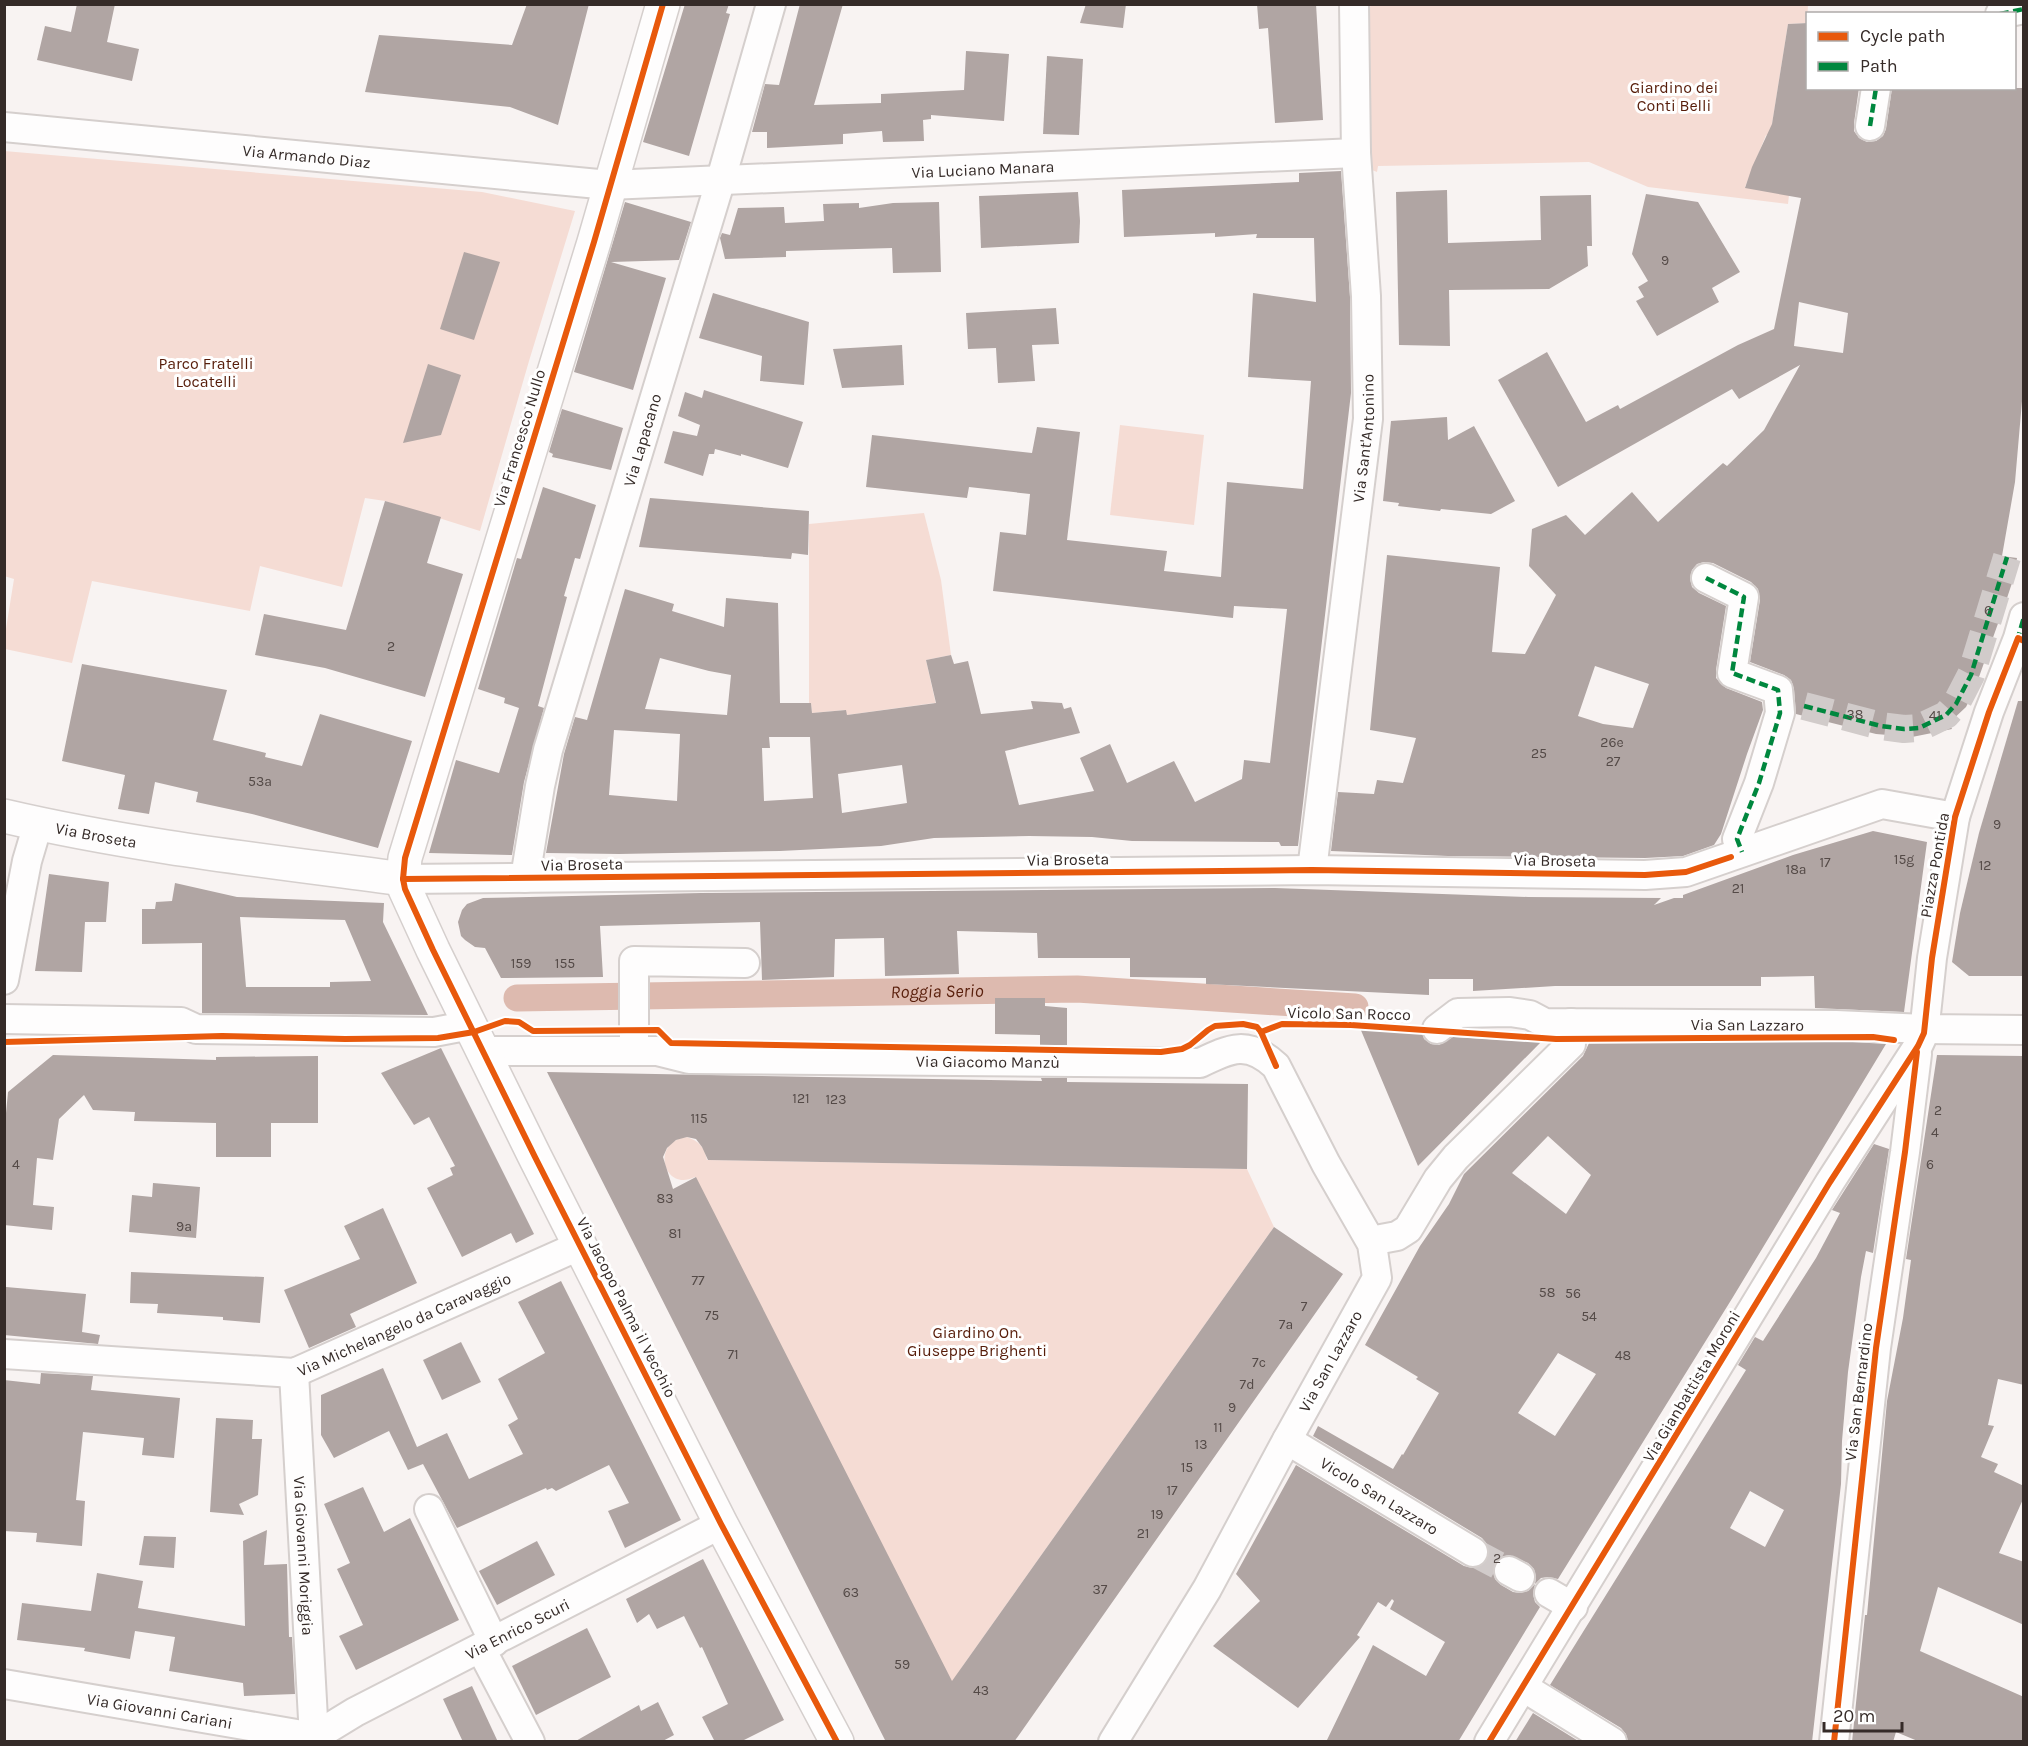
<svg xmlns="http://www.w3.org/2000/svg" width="2028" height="1746" font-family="Karla,sans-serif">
<rect width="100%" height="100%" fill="#f8f3f2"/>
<g fill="#f5dcd4">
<path d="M1380,4L1808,5L1807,23L1788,24L1770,137L1766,135L1745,187L1789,195L1788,204L1648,187L1589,162L1378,166L1377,172L1367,168L1363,8Z"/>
<path d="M4,151L482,192L575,211L529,361L480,531L385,501L365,498L342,587L260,566L250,611L92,581L72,663L5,649V635L14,579L4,576Z"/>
<path d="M1120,425L1204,435L1194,525L1110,515Z"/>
<path d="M924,513L941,580L951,655L926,660L937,709L934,703L847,715L845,710L812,713L811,703H809V524Z"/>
<path d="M687,1137C699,1141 705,1148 707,1160L1247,1169L1274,1227L962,1667L950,1691L695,1177C663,1193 650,1141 687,1137Z"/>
</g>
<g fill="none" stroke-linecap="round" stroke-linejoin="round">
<path stroke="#ddbaaf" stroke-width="27" id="s1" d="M517,998L1077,989L1355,1007"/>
</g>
<g fill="#b0a5a3" fill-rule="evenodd">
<path d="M77,4H115L107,42L139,49L132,81L37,60L45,26L71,32Z"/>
<path d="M527,4H589L558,125L510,107L365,92L379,35L512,45Z"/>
<path d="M685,4H729L726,13L730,14L689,156L643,142Z"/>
<path d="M800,4H843L814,105L881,103V94L964,90L966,51L1009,54L1004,121L931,115V119L923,120L924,141L883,142L882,131L843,134V144L767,148V132H752L765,84L779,85Z"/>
<path d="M1086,4H1126L1123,28L1080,23Z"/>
<path d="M1257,4H1316L1323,120L1275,123L1268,28L1259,29Z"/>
<path d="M1808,23V88H1859L1854,123V131L1859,138L1867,142L1876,141L1883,136L1886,129L1892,88H2024V378L2015,482L2002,556L2017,558L2013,580L2006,601L1974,691L1966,707L1949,723L1952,729L1912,737L1876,734L1796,714L1794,689L1791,680L1784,675L1750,662L1760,600L1758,589L1751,582L1713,563L1704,562L1697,564L1692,570L1690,578L1692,587L1699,593L1726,606L1716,670V678L1726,688L1762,702L1763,710L1747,754L1721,834L1714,845L1683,856L1645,858L1448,856L1331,851L1338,792L1374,794L1377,780L1403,783L1416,738L1370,730L1387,555L1500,567L1492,652L1525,654L1556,595L1529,566L1532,529L1566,515L1585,535L1632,492L1658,522L1723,463L1727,466L1764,430L1800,365L1739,399L1732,389L1558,487L1498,380L1547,352L1586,422L1618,405L1620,409L1738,345L1774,329L1801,198L1745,188L1752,167L1772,124L1788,24ZM1799,302L1848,313L1843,353L1794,346ZM1595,666L1649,684L1633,728L1603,724L1578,716Z"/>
<path d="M1047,56L1083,59L1079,135L1043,134Z"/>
<path d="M1341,171L1350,297L1351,393L1298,846H1281L1279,842L1132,841L1092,837L1029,836L934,838L881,846L780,851L619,854L546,853L564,754L575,717L587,720L625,589L674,604L672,611L724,627L726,598L778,603L780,703H811L812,713L846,710L847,715L936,703L926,660L951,655L954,664L968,661L981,714L1033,709L1031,701L1062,703L1064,709L1071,707L1080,733L1005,751L1019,805L1094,791L1080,758L1110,744L1127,783L1174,761L1195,802L1242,779L1244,760L1270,763L1287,609L1234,606L1233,618L993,591L1000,532L1026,535L1030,494L969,487L967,498L866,487L872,435L1032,453L1037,427L1080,432L1067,540L1167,551L1164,571L1221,577L1227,482L1303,489L1311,381L1248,377L1253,293L1316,302L1314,238H1256L1257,234L1215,237V233L1124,237L1122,190L1299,182V173ZM660,658L709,671L731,675L727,715L645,709ZM614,730L680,734L677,801L609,795ZM769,737H810L813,798L764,801L762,748H770ZM902,765L907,803L842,813L838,774Z"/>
<path d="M1447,190L1448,243L1541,240L1540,196L1591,195L1592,246H1587L1588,266L1549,289L1449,290L1450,346L1399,345L1396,192Z"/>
<path d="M1078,192L1080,221L1079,243L981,248L979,196Z"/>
<path d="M1646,194L1698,202L1740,272L1712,288L1719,302L1657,336L1636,301L1644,297L1638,287L1648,281L1632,254Z"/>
<path d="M625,202L691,222L679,260L611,262L666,278L633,390L574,372Z"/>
<path d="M939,202L941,272L893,273L892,248L786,251V257L725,259L720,238L722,233L730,235L738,208L784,207L785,223L824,221L823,204L859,203V208L893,203Z"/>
<path d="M464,252L500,262L474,340L440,329Z"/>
<path d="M713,293L809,322L804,385L760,381L762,356L699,338Z"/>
<path d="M1056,308L1059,344L1032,345L1035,381L998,383L996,348L968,349L966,313Z"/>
<path d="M902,345L904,385L842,388L833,349Z"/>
<path d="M428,364L461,375L441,435L403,443Z"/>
<path d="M704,390L803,422L788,468L741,454V456L715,449L714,454H709L703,476L664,463L673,431L697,436L700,425L678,416L685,392L702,398Z"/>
<path d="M562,409L623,428L611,470L552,457L553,454L549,452Z"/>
<path d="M1447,417L1448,440L1474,426L1515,501L1491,514L1441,509L1440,511L1398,506L1399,503L1383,501L1391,421Z"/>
<path d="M543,487L596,505L580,559L575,558L564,596L567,597L538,706L544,708L524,782L512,855L429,853L456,760L499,773L519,708L504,703L505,698L478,689L517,558L521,559Z"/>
<path d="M650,498L809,511L808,555L792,553L791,559L639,547Z"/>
<path d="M385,501L441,517L427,563L463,574L425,697L325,668L255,655L264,614L346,630Z"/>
<path d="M82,664L227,690L213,740L266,753L265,757L302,766L320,714L412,741L378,848L252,814L196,802L198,792L155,782L149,814L118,809L125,775L62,761Z"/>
<path d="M2018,701H2024V976H1969L1952,962L1960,913L1979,833Z"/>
<path d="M1873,831L1927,842L1904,1012L1815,1008L1814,976L1761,977V986H1555L1473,991V979H1429V995L1206,984V978L1130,977V958H1038L1037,933L957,931L959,974L885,976L884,938L835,939L834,977L762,980L760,922L600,926L603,977L501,978L485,948L475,947L465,940L461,936L458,922L462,910L467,904L483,898L701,893L1275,888L1528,897L1661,898L1654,905L1674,898H1683V895L1793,855Z"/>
<path d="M49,874L109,882L106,922H85L82,972L35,971Z"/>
<path d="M175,883L237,897L384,903L383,922L428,1015L202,1013V943L142,944V909H155L156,902L172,901ZM240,917L345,920L371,981L330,982V987H246Z"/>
<path d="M995,998H1045V1006L1067,1008V1045H1040V1035L995,1034Z"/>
<path d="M1360,1028H1421L1424,1039L1431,1044L1439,1045L1453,1037L1541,1042L1418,1166Z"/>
<path d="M1590,1041H1836L1886,1044L1733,1297L1558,1579L1548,1577L1541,1578L1535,1584L1533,1594L1535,1602L1540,1607L1458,1742H1326L1373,1645L1426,1676L1445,1642L1390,1609L1394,1601L1392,1599L1386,1607L1378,1602L1357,1635L1360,1637L1298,1708L1213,1646L1260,1601L1236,1574L1296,1465L1464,1566L1473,1568L1480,1567L1487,1561L1489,1552L1487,1544L1482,1538L1313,1436L1318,1426L1393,1469L1402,1454L1403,1455L1439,1393L1416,1379L1418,1377L1365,1345L1420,1246L1449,1204L1464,1174L1583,1056ZM1548,1136L1591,1175L1566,1214L1512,1173ZM1558,1353L1596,1374L1555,1436L1518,1413ZM1509,1555L1528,1563L1534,1569L1536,1577L1535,1584L1528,1591L1520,1593L1513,1592L1501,1585L1495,1579L1493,1571L1495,1563L1501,1557Z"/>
<path d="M441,1048L534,1234L516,1243L511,1233L462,1257L427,1188L453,1175L450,1168L455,1166L429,1117L414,1125L381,1073Z"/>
<path d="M53,1055L216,1060V1057L318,1056V1123H271V1157H216V1123L134,1121L135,1112L93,1110L84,1095L59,1119L53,1160L37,1158L33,1205L54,1207L52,1230L4,1225V1134L8,1092Z"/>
<path d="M1937,1055L2024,1056V1385L1998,1379L1988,1425L1994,1426L1981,1457L1998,1464L1994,1472L2024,1486V1497L1999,1553L2024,1562V1625L1938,1587L1920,1651L2024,1697V1742H1920L1896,1732L1893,1742H1852L1865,1615H1867L1887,1401L1903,1318L1911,1260L1906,1259Z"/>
<path d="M547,1072L1042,1081L1041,1078H1067V1082L1248,1084L1247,1169L708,1160L702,1147L696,1139L687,1137L676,1140L667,1148L663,1157L673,1189L696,1177L952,1681L1274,1227L1343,1274L1014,1742H886Z"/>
<path d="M1874,1144L1889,1149L1873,1253L1866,1251L1861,1277L1848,1372L1842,1441L1841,1484L1812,1742H1628L1626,1734L1621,1728L1550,1685L1746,1370L1738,1365L1755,1337L1763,1341L1816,1258L1840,1213L1832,1210ZM1750,1491L1784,1510L1765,1547L1730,1528Z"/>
<path d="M153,1183L200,1187L196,1238L129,1232L132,1195L152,1197Z"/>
<path d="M383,1208L417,1283L350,1314L356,1327L309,1348L284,1290L360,1259L344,1226Z"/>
<path d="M131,1272L264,1277L260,1323L223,1320V1317L207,1316L157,1313L158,1304L130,1303Z"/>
<path d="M561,1281L681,1520L625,1548L608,1511L629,1503L609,1465L556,1491L552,1488L547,1490L546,1488L457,1528L423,1464L408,1470L389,1431L334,1458L321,1435V1395L383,1368L417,1447L447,1433L469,1479L523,1454L508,1425L518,1419L498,1379L545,1353L518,1302Z"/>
<path d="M6,1287L86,1294L82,1332L100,1335L98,1344L4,1335Z"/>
<path d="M461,1342L481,1382L442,1400L423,1360Z"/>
<path d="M41,1373L93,1376L91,1390L180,1398L174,1458L142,1455L144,1438L83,1432L76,1500L85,1501L82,1546L36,1542L37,1533L4,1531V1380L40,1384Z"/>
<path d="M216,1418L253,1420L252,1439H262L258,1495L239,1504L244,1515L210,1512Z"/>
<path d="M363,1487L384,1532L410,1518L459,1620L356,1670L339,1636L363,1625L337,1569L350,1563L324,1504Z"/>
<path d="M267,1530L264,1565L287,1564L289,1637H292L295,1694L244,1696L243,1683L169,1671L175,1637L135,1631L130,1659L84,1651L85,1648L17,1640L22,1603L91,1611L97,1573L143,1581L138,1608L245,1626L243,1541Z"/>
<path d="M144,1536L176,1537L174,1568L139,1565Z"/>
<path d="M537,1541L555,1575L497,1605L479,1571Z"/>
<path d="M703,1559L784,1720L740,1742H715L702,1717L728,1704L702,1647L700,1648L684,1616L657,1629L649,1614L637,1623L626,1599Z"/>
<path d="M587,1628L611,1677L536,1715L512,1666Z"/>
<path d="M472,1686L498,1742H463L443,1699Z"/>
<path d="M658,1702L674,1735L661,1742H574L639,1705L641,1711Z"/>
<path d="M1533,1713L1580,1742H1515Z"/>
</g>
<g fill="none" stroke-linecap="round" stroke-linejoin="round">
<g stroke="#d1cbca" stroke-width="28" stroke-dasharray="28 14" stroke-linecap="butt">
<path d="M1804,706L1881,726L1904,729L1919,728L1946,715L1956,704L1971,675L2007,557"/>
<path d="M1473,1552L1509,1571"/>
</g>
<g stroke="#d5cfcd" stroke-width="32">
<g id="street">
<path d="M2000,14L2024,9"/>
<path d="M1870,126L1876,88"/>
<path id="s2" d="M4,127L609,185L1356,153"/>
<path d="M1706,578L1744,597L1732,673L1778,690L1780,713L1759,783L1737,839L1742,852"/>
<path id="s3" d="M1312,870L1368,419L1366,296L1356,153L1354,4"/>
<path id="s4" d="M525,878L540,786L548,750L721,179L771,4"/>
<path d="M403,879L1312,870L1645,875L1686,872L1882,804L1955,817"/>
<path d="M4,980L27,861L38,824"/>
<path d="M4,1019L181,1022L196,1029L434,1032L471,1025"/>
<path id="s5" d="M1437,1029L1458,1013L1510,1012L1530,1015L1545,1023L1836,1025L1924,1029L2024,1030"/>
<path id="s6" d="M483,1051H657L689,1059L1200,1063C1231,1048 1248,1040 1276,1066L1326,1164L1372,1244L1377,1278L1287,1440L1207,1589L1113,1742"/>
<path d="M634,1051V961L745,963"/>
<path d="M1372,1244L1381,1239L1397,1236L1408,1229L1438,1179L1456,1157L1571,1044V1023"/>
<path id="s7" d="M4,1354L294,1373L581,1245"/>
<path id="s8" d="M294,1373L314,1737L316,1742"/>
<path id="s9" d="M1287,1440L1473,1552"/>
<path d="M429,1509L494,1642"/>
<path d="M1509,1571L1520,1577"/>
<path d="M1549,1593L1573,1607"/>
<path d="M481,1649L530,1742"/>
<path id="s10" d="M4,1684L314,1737"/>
<path d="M1523,1687L1612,1742"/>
<path id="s11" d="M306,1742L355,1712L721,1524"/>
<path d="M1489,1742L1830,1182L1918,1046L1924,1033L1932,958L1955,817L1989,712L2018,638L2024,617"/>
<path d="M1834,1742L1876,1348L1905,1152L1917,1054"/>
</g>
</g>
<g stroke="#d5cfcd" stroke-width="36">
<g id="secondary">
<path d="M663,4L594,242L405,858L403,879L405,889L433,950L535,1157L721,1524L837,1742"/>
<path id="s12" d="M4,816C137,847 269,861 403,879"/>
</g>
</g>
<use href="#street" stroke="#fefdfd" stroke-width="28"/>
<use href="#secondary" stroke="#fefdfd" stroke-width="33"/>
<g stroke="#00873e" stroke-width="4.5" stroke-dasharray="9 4.5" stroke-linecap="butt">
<path d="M2000,14L2024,9"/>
<path d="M1870,126L1876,88"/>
<path d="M1706,578L1744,597L1732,673L1778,690L1780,713L1759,783L1737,839L1742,852"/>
<path d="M2017,641L2024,617"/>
<path d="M1804,706L1881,726L1904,729L1919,728L1946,715L1956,704L1971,675L2007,557"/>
</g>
<g stroke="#fff" stroke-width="10">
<g id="cycleway">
<path d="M663,4L594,242L405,858L403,879L405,889L433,950L535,1157L721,1524L837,1742"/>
<path d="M403,879L1312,870L1645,875L1686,872L1731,857"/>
<path d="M1261,1032L1282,1024L1351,1025L1556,1039L1873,1037L1894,1040"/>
<path d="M4,1042L222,1036L345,1039L438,1038L474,1032L505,1021L519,1022L533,1031L658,1030L671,1043L1161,1052L1182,1049L1190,1045L1208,1030L1215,1026L1243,1024L1257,1027L1261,1032L1276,1066"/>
<path d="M1489,1742L1830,1182L1918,1046L1924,1033L1932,958L1955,817L1989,712L2018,638L2024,641"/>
<path d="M1834,1742L1876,1348L1905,1152L1917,1052"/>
</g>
</g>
<use href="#cycleway" stroke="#e8590c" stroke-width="6"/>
</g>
<g text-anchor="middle" stroke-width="6" stroke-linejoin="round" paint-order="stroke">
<g font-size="14" fill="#544a47">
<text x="1665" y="265">9</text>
<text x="1988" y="615">6</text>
<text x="391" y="651">2</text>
<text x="1855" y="719">38</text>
<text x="1935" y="720">41</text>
<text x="1612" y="747">26e</text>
<text x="1539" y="758">25</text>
<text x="1613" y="766">27</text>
<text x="260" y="786">53a</text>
<text x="1997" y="829">9</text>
<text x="1904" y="864">15g</text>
<text x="1825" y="867">17</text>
<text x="1985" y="870">12</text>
<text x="1796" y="874">18a</text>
<text x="1738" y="893">21</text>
<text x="521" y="968">159</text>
<text x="565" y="968">155</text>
<text x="801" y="1103">121</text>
<text x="836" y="1104">123</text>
<text x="1938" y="1115">2</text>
<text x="699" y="1123">115</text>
<text x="1935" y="1137">4</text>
<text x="16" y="1169">4</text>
<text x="1930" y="1169">6</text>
<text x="665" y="1203">83</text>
<text x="184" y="1231">9a</text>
<text x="675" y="1238">81</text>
<text x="698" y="1285">77</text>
<text x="1547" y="1297">58</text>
<text x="1573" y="1298">56</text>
<text x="1304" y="1311">7</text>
<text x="712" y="1320">75</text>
<text x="1589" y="1321">54</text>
<text x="1286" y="1329">7a</text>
<text x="733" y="1359">71</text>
<text x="1623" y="1360">48</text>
<text x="1259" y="1367">7c</text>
<text x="1247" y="1389">7d</text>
<text x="1232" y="1412">9</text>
<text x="1218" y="1432">11</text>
<text x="1201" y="1449">13</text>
<text x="1187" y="1472">15</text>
<text x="1172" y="1495">17</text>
<text x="1157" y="1519">19</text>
<text x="1143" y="1538">21</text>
<text x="1497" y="1563">2</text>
<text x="1100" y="1594">37</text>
<text x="851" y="1597">63</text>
<text x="902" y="1669">59</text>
<text x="981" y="1695">43</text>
</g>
<g font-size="16" fill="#571d0a" stroke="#fff">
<text x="1674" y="93">Giardino dei<tspan x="1674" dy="18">Conti Belli</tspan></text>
<text x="206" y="369">Parco Fratelli<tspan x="206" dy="18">Locatelli</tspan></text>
<text x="977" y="1338">Giardino On.<tspan x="977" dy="18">Giuseppe Brighenti</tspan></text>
</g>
<g font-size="16" fill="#352b28" stroke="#fff">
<text dy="6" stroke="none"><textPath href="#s2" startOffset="304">Via Armando Diaz</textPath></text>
<text dy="6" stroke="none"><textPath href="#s2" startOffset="982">Via Luciano Manara</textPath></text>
<text transform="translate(519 438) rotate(-73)" y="6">Via Francesco Nullo</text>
<text dy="6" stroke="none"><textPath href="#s3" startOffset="435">Via Sant'Antonino</textPath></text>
<text dy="6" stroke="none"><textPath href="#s4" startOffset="454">Via Lapacano</textPath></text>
<text dy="6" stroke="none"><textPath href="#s12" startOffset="94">Via Broseta</textPath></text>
<text transform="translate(1068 859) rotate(-1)" y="6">Via Broseta</text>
<text transform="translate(1555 860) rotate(1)" y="6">Via Broseta</text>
<text transform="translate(582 864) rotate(-1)" y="6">Via Broseta</text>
<text transform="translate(1934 865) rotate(-80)" y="6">Piazza Pontida</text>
<text transform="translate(1349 1013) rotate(1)" y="6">Vicolo San Rocco</text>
<text dy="6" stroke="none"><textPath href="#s5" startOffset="318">Via San Lazzaro</textPath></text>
<text dy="6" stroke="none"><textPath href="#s6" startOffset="506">Via Giacomo Manzù</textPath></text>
<text transform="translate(627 1307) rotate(63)" y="6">Via Jacopo Palma il Vecchio</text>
<text dy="6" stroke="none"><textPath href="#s7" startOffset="411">Via Michelangelo da Caravaggio</textPath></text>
<text transform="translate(1330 1361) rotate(-61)" y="6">Via San Lazzaro</text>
<text transform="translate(1691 1386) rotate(-59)" y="6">Via Gianbattista Moroni</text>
<text transform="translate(1858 1392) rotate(-83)" y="6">Via San Bernardino</text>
<text dy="6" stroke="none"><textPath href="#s9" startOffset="108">Vicolo San Lazzaro</textPath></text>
<text dy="6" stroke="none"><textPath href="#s8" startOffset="183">Via Giovanni Moriggia</textPath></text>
<text dy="6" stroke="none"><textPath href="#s11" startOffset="240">Via Enrico Scuri</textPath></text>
<text dy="6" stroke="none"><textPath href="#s10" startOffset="158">Via Giovanni Cariani</textPath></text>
</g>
<g font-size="18" font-style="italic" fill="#5b210e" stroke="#fff">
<text dy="6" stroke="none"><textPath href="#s1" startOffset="420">Roggia Serio</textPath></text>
</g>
</g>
<rect width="2028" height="1746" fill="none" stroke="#352b28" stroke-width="12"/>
<rect x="1806" y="12" width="210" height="78" fill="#ffffff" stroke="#aeaaa9" stroke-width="1.5"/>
<rect x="1818" y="32" width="30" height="9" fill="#e8590c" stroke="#aeaaa9" stroke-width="1.5"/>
<text x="1860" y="42" font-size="18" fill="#352b28">Cycle path</text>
<rect x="1818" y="62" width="30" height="9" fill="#00873e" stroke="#aeaaa9" stroke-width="1.5"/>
<text x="1860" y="72" font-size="18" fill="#352b28">Path</text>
<path d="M1824 1722v9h78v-9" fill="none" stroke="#352b28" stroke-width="3"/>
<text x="1833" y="1722" font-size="18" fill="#352b28" stroke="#ffffff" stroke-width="4.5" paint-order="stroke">20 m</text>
</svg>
